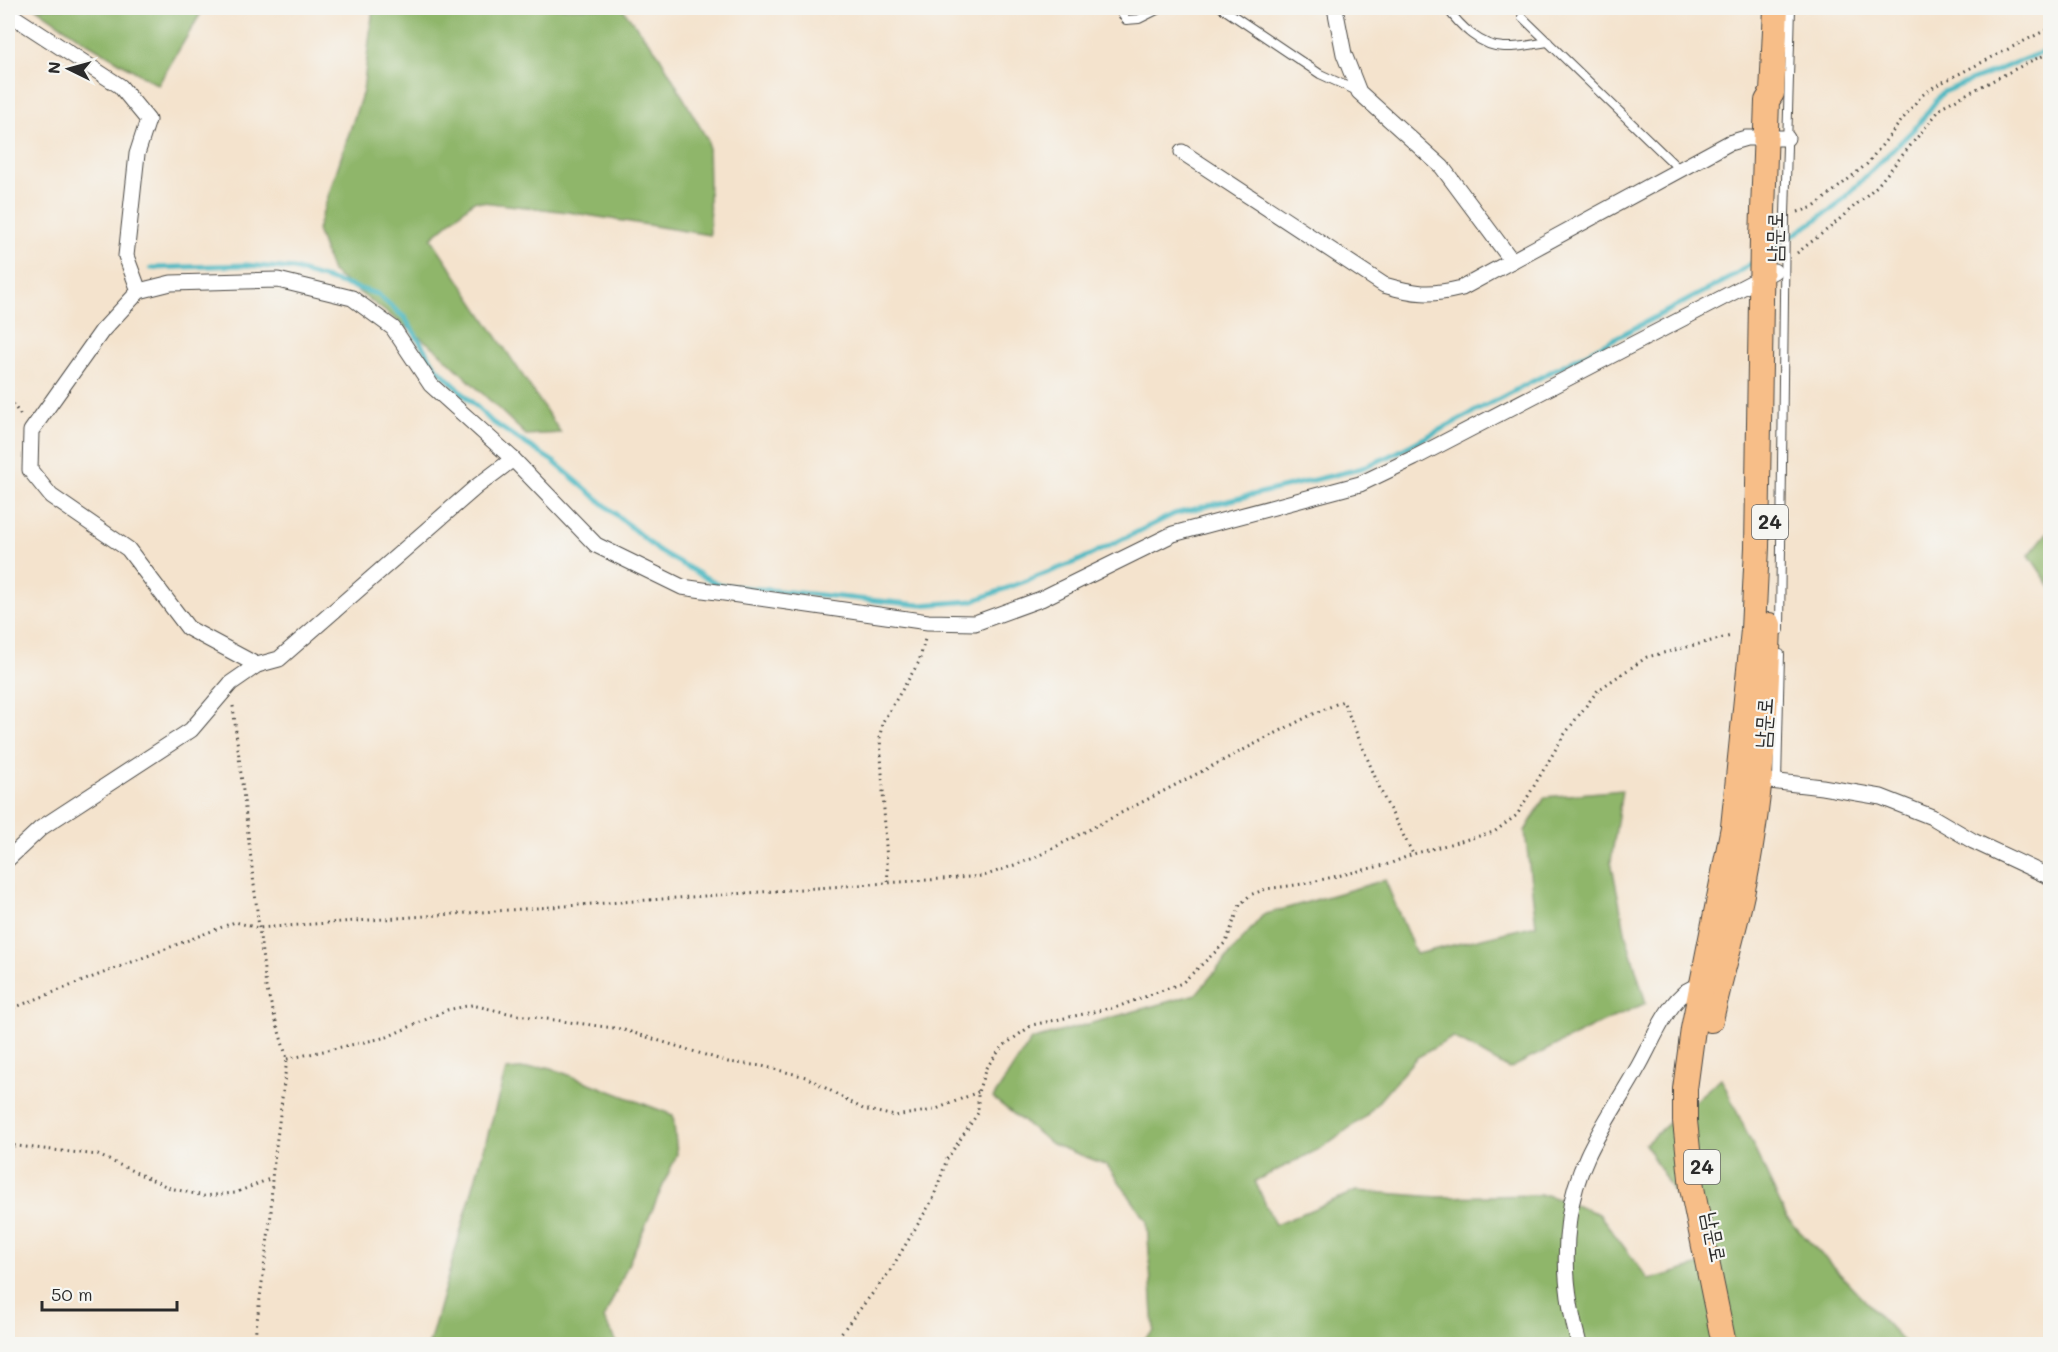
<svg xmlns="http://www.w3.org/2000/svg" width="2058" height="1352" font-family="Mali,'Poor Story',sans-serif">
<rect width="100%" height="100%" fill="#f6f6f2"/>
<filter id="ink" filterUnits="userSpaceOnUse"><feTurbulence type="fractalNoise" baseFrequency=".0167" numOctaves="2"/><feDisplacementMap in="SourceGraphic" scale="12" xChannelSelector="R" yChannelSelector="G"/><feConvolveMatrix kernelMatrix="1 2 1 2 8 2 1 2 1" color-interpolation-filters="sRGB"/></filter>
<filter id="wash" filterUnits="userSpaceOnUse"><feTurbulence type="fractalNoise" baseFrequency=".008" numOctaves="4" result="noise"/><feDisplacementMap in="SourceGraphic" scale="24" xChannelSelector="R" yChannelSelector="G"/><feGaussianBlur stdDeviation="1.35" result="paint"/><feColorMatrix in="noise" values="0 0 0 0 0 0 0 0 0 0 0 0 0 0 0 0 0 1.4 0 .05"/><feComposite in="paint" operator="in"/></filter>
<g filter="url(#wash)">
<rect width="100%" height="100%" fill="#f4e3cd"/>
<g fill="#8fb66b" stroke="#5d704b" stroke-width="1.5">
<path d="M36,8H204L158,85L84,41Z"/>
<path d="M373,8H622L659,55L708,141L710,235L568,212L474,201L431,238L561,433L526,435L437,350L332,272L317,230L363,91Z"/>
<path d="M2050,529V586L2029,555Z"/>
<path d="M1622,790L1611,861L1626,936L1646,1003L1594,1026L1509,1069L1453,1037L1416,1058L1366,1116L1321,1148L1255,1181L1275,1225L1356,1191L1438,1197L1547,1195L1599,1214L1649,1280L1714,1261L1645,1144L1721,1078L1787,1218L1906,1344H1307L1299,1341L1298,1344H1138L1154,1331L1147,1221L1107,1165L1052,1144L993,1098L1031,1040L1196,994L1263,915L1385,880L1416,954L1536,925L1525,831L1545,797Z"/>
<path d="M548,1067L673,1115L677,1154L604,1319L617,1344H429L506,1070Z"/>
</g>
<g fill="none" stroke-linecap="round" stroke-linejoin="round">
<g stroke="#48b7c1" stroke-width="5">
<path d="M1770,251L1835,207L1916,127L1943,92L2050,49"/>
<path d="M151,268L246,265L293,269L377,294L405,318L435,366L492,422L554,462L659,551L719,585L920,605L973,601L1078,561L1174,514L1359,469L1390,456L1730,278L1755,261"/>
</g>
</g>
</g>
<g filter="url(#ink)">
<g fill="none" stroke-linecap="round" stroke-linejoin="round">
<g stroke="#494743" stroke-width="10">
<g id="lane">
<path d="M1118,8L1126,20L1139,19L1161,8"/>
<path d="M1222,8L1320,74L1357,91"/>
<path d="M1447,8C1460,26 1481,47 1504,47C1518,48 1534,44 1548,42"/>
<path d="M1522,17L1680,170"/>
<path d="M1780,630L1785,215L1791,8"/>
<path d="M1777,782L1780,654"/>
</g>
</g>
<g stroke="#494743" stroke-width="17">
<g id="street">
<path d="M1335,8L1344,54L1359,92L1442,167L1512,261"/>
<path d="M8,13L120,86L148,120L137,154L126,256L139,291"/>
<path d="M1182,152L1384,285C1415,294 1430,296 1462,288L1729,143L1746,138H1787"/>
<path d="M257,665L188,628L128,549L51,496L30,470L31,431L102,331L139,291L171,283L278,280L352,298L393,328L431,385L513,459"/>
<path d="M1752,779L1822,787L1881,797L1932,817L1973,841L2050,877"/>
<path d="M8,859L41,828L191,730L231,683L257,665L279,659L476,487L513,459L596,545L682,587L928,622L975,623L1041,599L1173,534L1360,484L1414,458L1774,271"/>
<path d="M1579,1344C1567,1301 1563,1263 1569,1218C1577,1158 1609,1119 1637,1069C1650,1047 1663,1012 1682,995C1689,988 1697,985 1707,986"/>
</g>
</g>
<g stroke="#494743" stroke-width="26">
<g id="primary">
<path d="M1711,1020C1720,978 1733,936 1742,894C1761,806 1766,715 1769,625"/>
<path d="M1724,1344L1692,1188L1685,1121V1089L1693,1029L1733,827L1753,630L1757,547L1762,238L1767,101L1772,93L1776,8"/>
</g>
</g>
<g stroke="#494743" stroke-width="3" stroke-dasharray="1.5 4.5" stroke-linecap="butt">
<path d="M1798,212L1814,207L1867,164L1921,96L1935,86L2050,28"/>
<path d="M1797,253L1833,225L1877,186L1943,106L2033,60L2050,53"/>
<path d="M8,400L12,403L22,417"/>
<path d="M233,706L266,987L287,1059L272,1178L271,1214L254,1344"/>
<path d="M888,882L880,737L882,723L919,662L925,639"/>
<path d="M8,1010L235,922L258,928L984,876L1034,858L1309,716L1343,701L1384,798L1413,854"/>
<path d="M287,1059L387,1037L447,1010L472,1005L517,1015L621,1029L728,1062L762,1066L806,1077L863,1109L895,1116L934,1110L978,1092"/>
<path d="M8,1145L98,1155L170,1188L204,1196L235,1193L272,1178"/>
<path d="M842,1344L841,1333L888,1274L933,1199L947,1159L978,1113V1092L986,1068L1003,1046L1032,1025L1117,1007L1182,983L1226,942L1240,905L1250,895L1266,889L1303,884L1389,864L1413,854L1494,832L1517,815L1564,735L1598,690L1647,657L1731,636"/>
</g>
<use href="#lane" stroke="#fff" stroke-width="8"/>
<use href="#street" stroke="#fff" stroke-width="15"/>
<use href="#primary" stroke="#f7be88" stroke-width="24"/>
</g>
</g>
<g text-anchor="middle" stroke-width="4.5" stroke-linejoin="round" paint-order="stroke">
<g fill="#f6f6f2" stroke="#686867" stroke-width="1.5">
<rect x="1752" y="505" width="36" height="34" rx="4.5"/>
<rect x="1684" y="1150" width="36" height="34" rx="4.5"/>
</g>
<g font-size="20" font-weight="bold" fill="#2b2b2b">
<text x="1770" y="529">24</text>
<text x="1702" y="1174">24</text>
</g>
<g font-size="21" fill="#2b2b2b" stroke="#f6f6f2">
<text transform="translate(1775 237) rotate(-89)" y="7">남문로</text>
<text transform="translate(1764 723) rotate(-86)" y="7">남문로</text>
<text transform="translate(1714 1237) rotate(79)" y="7">남문로</text>
</g>
</g>
<rect width="2058" height="1352" fill="none" stroke="#f6f6f2" stroke-width="30"/>
<g transform="translate(69 69) rotate(275)" stroke="#f6f6f2" stroke-width="4.5" paint-order="stroke">
<path d="M0-4.5L10 22L0 15L-10 22Z" fill="#2b2b2b"/>
<text y="-9" font-size="16" font-weight="bold" text-anchor="middle" fill="#2b2b2b">N</text>
</g>
<path d="M42 1301v9h135v-9" fill="none" stroke="#2b2b2b" stroke-width="3"/>
<text x="51" y="1301" font-size="18" fill="#2b2b2b" stroke="#f6f6f2" stroke-width="4.5" paint-order="stroke">50 m</text>
</svg>
